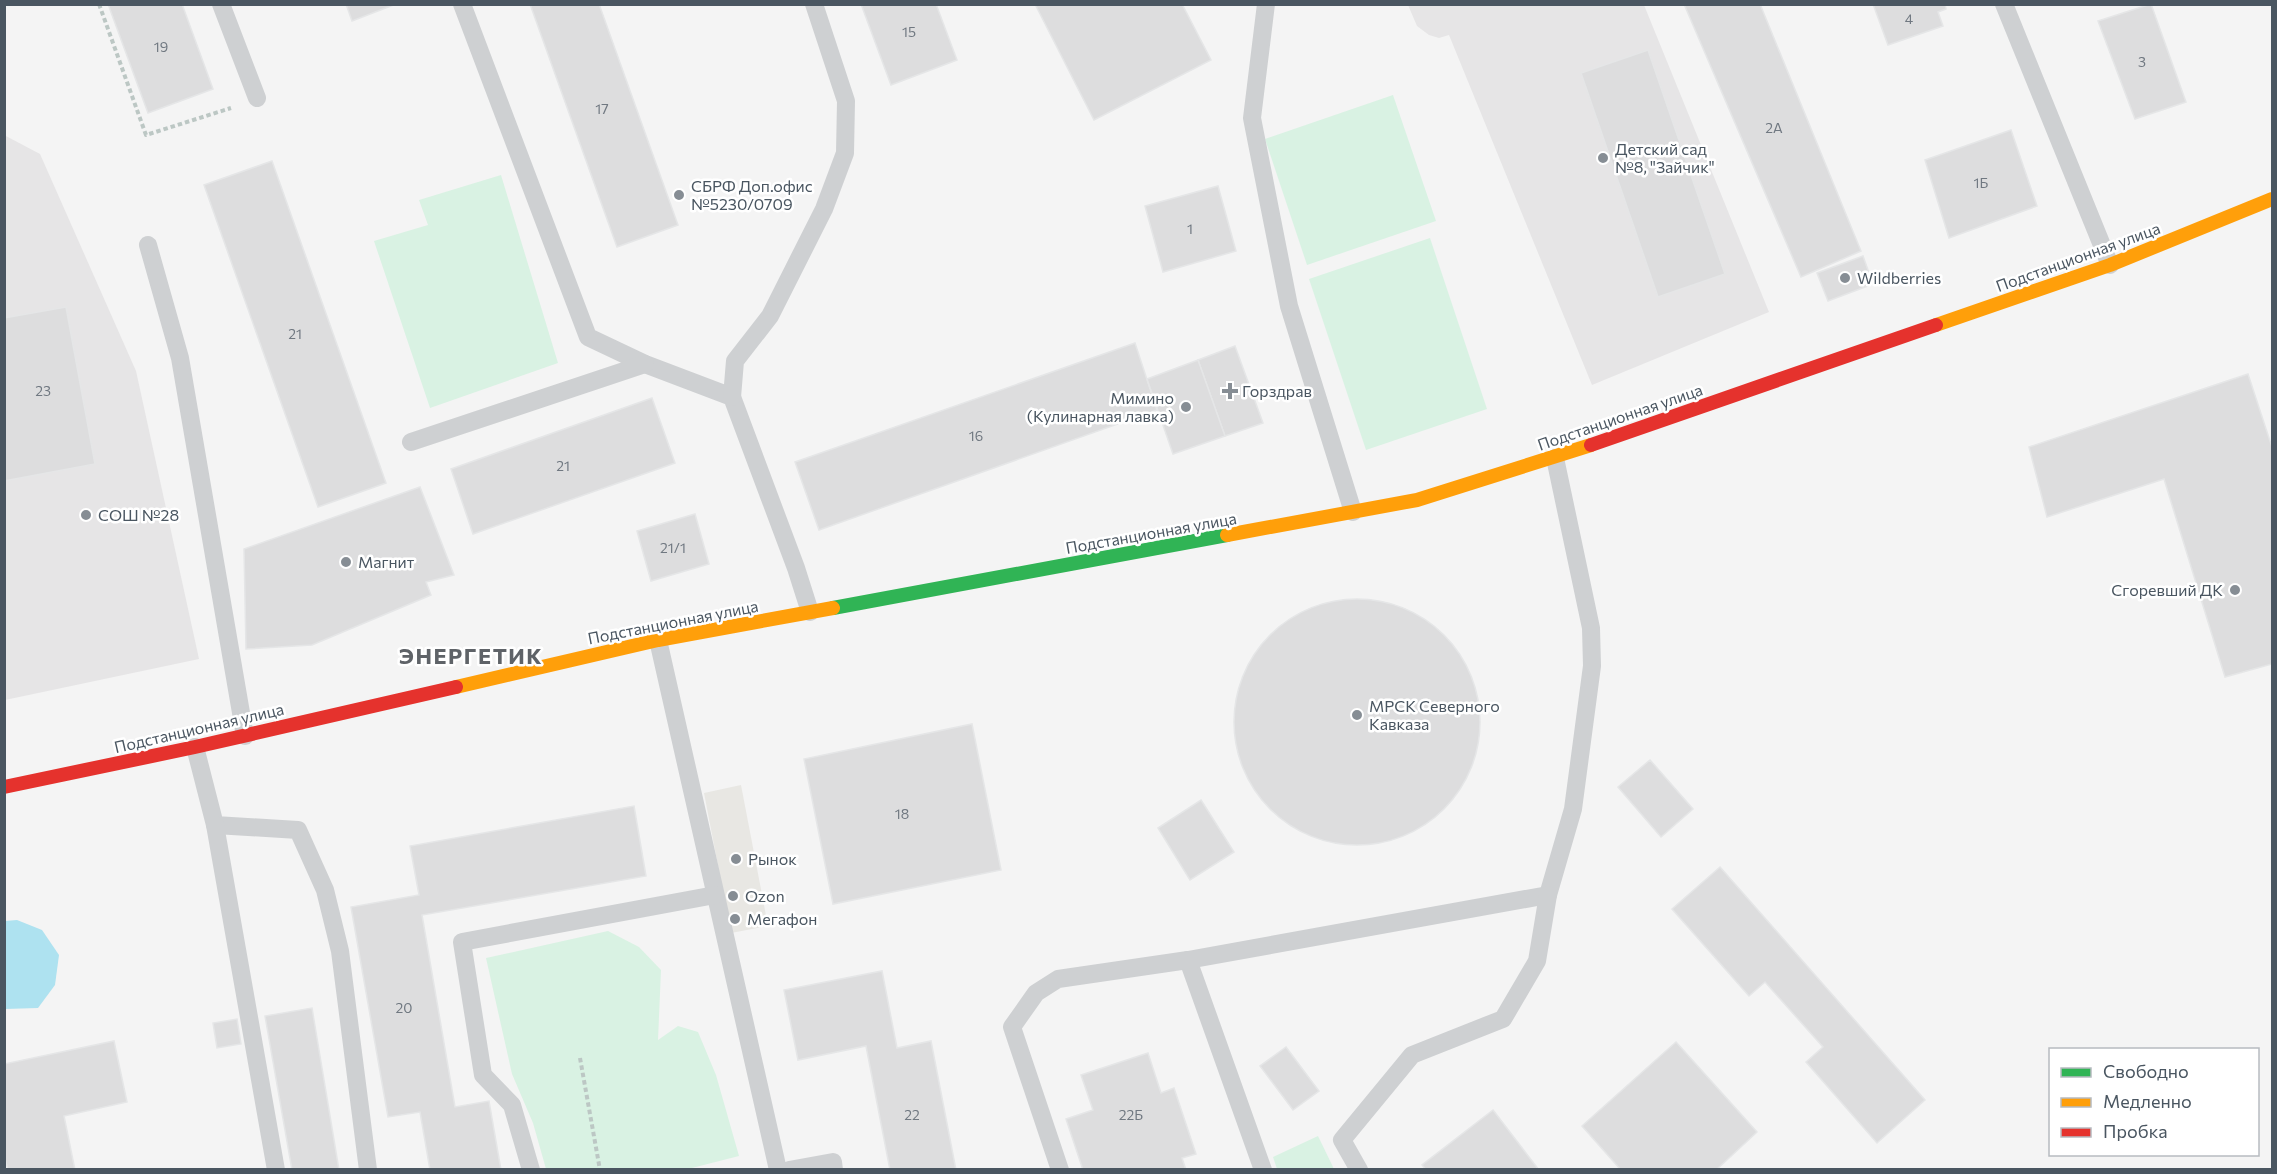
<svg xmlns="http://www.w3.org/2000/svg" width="2277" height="1174" font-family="Commissioner,sans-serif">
<rect width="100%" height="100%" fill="#f4f4f4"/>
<path fill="#e8e7e3" d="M741,785L768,926L731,933L704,793Z"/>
<g fill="#e6e5e6">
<path d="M1408,5H1644L1769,312L1592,385L1449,35L1439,38L1429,35L1417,26Z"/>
<path d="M4,135L40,154L136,371L199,659L5,700Z"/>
</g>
<g fill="#d9f2e3">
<path d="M1393,95L1436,221L1307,265L1265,139Z"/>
<path d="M501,175L558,363L430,408L374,241L428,225L419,200Z"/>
<path d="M1430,238L1487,409L1366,450L1309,279Z"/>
<path d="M608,931L639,947L661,970L658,1040L678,1026L698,1032L716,1075L739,1156L688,1169H546L533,1123L512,1074L486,958Z"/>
<path d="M1318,1136L1334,1169H1277L1273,1157Z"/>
</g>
<path fill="#aee2f0" d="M17,920L42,930L59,955L55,985L38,1008L5,1009V921Z"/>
<g fill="#ddddde" stroke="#e5e6e7" stroke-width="1.5">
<path d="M108,4H182L213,89L148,113Z"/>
<path d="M346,4H396L352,21Z"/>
<path d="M530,4H599L678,225L617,247Z"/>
<path d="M861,4H936L957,60L891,85Z"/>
<path d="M1035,4H1182L1211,60L1094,120Z"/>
<path d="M1684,4H1760L1861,251L1801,277Z"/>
<path d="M1873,4H1945L1946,9L1938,12L1943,26L1888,45Z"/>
<path d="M2151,4L2186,102L2135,119L2098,21Z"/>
<path d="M1648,50L1725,274L1658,297L1581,73Z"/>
<path d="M2011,130L2037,206L1949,238L1925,160Z"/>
<path d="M272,161L386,483L318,507L204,185Z"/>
<path d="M1218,186L1236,251L1163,272L1145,206Z"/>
<path d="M1863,256L1873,284L1828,301L1817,273Z"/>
<path d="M66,307L95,464L4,481V318Z"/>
<path d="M1135,343L1157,410L819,530L795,462Z"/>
<path d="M1235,346L1263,423L1225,436L1198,360Z"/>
<path d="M1198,360L1225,436L1173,454L1147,379Z"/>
<path d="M2248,374L2272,447V664L2225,677L2164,479L2047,517L2029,447Z"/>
<path d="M652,398L675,463L473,534L451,469Z"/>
<path d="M420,487L454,575L426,582L431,595L312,645L246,649L244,549Z"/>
<path d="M695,514L709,564L651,581L637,531Z"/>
<circle cx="1357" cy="722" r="123"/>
<path d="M972,724L1001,870L833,904L804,759Z"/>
<path d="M1650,760L1693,809L1661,837L1618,787Z"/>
<path d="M1201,800L1234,852L1190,880L1158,828Z"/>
<path d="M634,806L646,876L422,915L455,1107L489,1101L501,1170H430L420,1112L388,1117L351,907L419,895L410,846Z"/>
<path d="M1720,867L1925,1100L1877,1143L1806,1062L1823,1047L1765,982L1749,996L1672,909Z"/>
<path d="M882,971L897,1048L931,1041L956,1170H890L866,1046L798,1060L784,990Z"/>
<path d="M312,1008L339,1170H292L265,1016Z"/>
<path d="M237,1019L241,1044L217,1048L213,1023Z"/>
<path d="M114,1041L127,1102L64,1116L75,1170H8L4,1155V1064Z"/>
<path d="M1676,1042L1757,1132L1716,1170H1621L1582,1126Z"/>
<path d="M1286,1047L1319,1091L1293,1110L1260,1066Z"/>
<path d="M1148,1053L1161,1093L1174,1088L1196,1154L1182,1158L1186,1170H1083L1066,1119L1093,1110L1081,1075Z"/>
<path d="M1493,1110L1539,1170H1426L1422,1165Z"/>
</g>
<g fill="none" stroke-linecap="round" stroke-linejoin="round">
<g stroke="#bcc7c4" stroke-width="4" stroke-dasharray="4.5 3" stroke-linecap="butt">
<path d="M99,4L146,135L231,108"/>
<path d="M580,1058L600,1170"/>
</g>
<g stroke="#ced0d2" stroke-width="18">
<path d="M221,4L257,98"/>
<path d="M462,4L588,337L645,364L732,397L796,568L810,612"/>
<path d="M1266,4L1252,118L1289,306L1353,512"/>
<path d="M2004,4L2110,265"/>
<path d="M148,245L180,358L245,736"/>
<path d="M732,397L735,361L770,316L824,209L845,153L846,101L814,4"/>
<path d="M411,442L645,364"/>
<path d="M658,640L778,1170"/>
<path d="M195,747L215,825L298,830L325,890L340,951L368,1170"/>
<path d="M215,825L276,1170"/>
<path d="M1188,960L1263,1170"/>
<path d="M531,1170L512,1105L483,1075L462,942L715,895"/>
<path d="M789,1170L833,1162L834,1170"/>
<path d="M1060,1170L1012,1027L1036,993L1058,979L1188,960L1548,895L1573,809L1592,666L1591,628L1555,458"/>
<path d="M1359,1170L1342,1140L1412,1055L1503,1019L1537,961L1548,895"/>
</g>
<path stroke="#30b455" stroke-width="14" d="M833,608L1227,535"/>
<g stroke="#ff9f0a" stroke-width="14">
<path d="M1936,325L2110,265L2272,199"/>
<path d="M1227,535L1417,500L1591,445"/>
<path d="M456,687L658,640L833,608"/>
</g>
<g stroke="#e5322d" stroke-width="14">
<path d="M1591,445L1936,325"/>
<path d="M4,787L195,747L456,687"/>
</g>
</g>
<g fill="#868d94" stroke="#fff" stroke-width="2">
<circle cx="1603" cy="158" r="6"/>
<circle cx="679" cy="195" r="6"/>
<circle cx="1845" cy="278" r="6"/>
<path d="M1227 382h6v6h6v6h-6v6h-6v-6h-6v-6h6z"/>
<circle cx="1186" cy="407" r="6"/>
<circle cx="86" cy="515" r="6"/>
<circle cx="346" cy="562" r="6"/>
<circle cx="2235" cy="590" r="6"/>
<circle cx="1357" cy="715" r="6"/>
<circle cx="736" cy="859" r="6"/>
<circle cx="733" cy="896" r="6"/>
<circle cx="735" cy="919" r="6"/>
</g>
<g text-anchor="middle" stroke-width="5" stroke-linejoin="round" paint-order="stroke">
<g font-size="14" fill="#707881">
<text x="1909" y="24">4</text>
<text x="909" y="37">15</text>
<text x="161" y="52">19</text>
<text x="2142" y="67">3</text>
<text x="602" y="114">17</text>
<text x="1774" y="133">2А</text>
<text x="1981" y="188">1Б</text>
<text x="1190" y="234">1</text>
<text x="295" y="339">21</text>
<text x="43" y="396">23</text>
<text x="976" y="441">16</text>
<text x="563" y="471">21</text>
<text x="673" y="553">21/1</text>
<text x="902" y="819">18</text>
<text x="404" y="1013">20</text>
<text x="912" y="1120">22</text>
<text x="1131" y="1120">22Б</text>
</g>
<g font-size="16" fill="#4a5661" stroke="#fff" text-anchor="start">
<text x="1615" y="155">Детский сад<tspan x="1615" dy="18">№8, "Зайчик"</tspan></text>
<text x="691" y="192">СБРФ Доп.офис<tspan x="691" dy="18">№5230/0709</tspan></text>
<text x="1857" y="284">Wildberries</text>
<text x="1242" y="397">Горздрав</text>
<text x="1174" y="404" text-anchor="end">Мимино<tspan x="1174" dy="18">(Кулинарная лавка)</tspan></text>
<text x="98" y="521">СОШ №28</text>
<text x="358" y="568">Магнит</text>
<text x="2223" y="596" text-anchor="end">Сгоревший ДК</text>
<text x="1369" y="712">МРСК Северного<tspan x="1369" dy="18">Кавказа</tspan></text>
<text x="748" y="865">Рынок</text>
<text x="745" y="902">Ozon</text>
<text x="747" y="925">Мегафон</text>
</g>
<g font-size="16" fill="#4a5661" stroke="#fff">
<text transform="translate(2078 257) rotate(-20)" y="6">Подстанционная улица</text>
<text transform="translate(1620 417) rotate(-19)" y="6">Подстанционная улица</text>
<text transform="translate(1151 533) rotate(-10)" y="6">Подстанционная улица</text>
<text transform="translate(673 622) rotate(-11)" y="6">Подстанционная улица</text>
<text transform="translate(199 728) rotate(-13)" y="6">Подстанционная улица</text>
</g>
<g font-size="22" font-weight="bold" letter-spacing="1.5" fill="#5f6368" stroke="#fff">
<text x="471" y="664">ЭНЕРГЕТИК</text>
</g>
</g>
<rect width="2277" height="1174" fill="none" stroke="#4a5661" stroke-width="12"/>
<rect x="2049" y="1048" width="210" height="108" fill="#ffffff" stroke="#b7bbc0" stroke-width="1.5"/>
<rect x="2061" y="1068" width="30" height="9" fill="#30b455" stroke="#b7bbc0" stroke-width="1.5"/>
<text x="2103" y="1078" font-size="18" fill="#4a5661">Свободно</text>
<rect x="2061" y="1098" width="30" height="9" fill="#ff9f0a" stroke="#b7bbc0" stroke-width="1.5"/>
<text x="2103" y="1108" font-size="18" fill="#4a5661">Медленно</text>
<rect x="2061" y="1128" width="30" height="9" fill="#e5322d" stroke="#b7bbc0" stroke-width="1.5"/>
<text x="2103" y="1138" font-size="18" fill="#4a5661">Пробка</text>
</svg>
